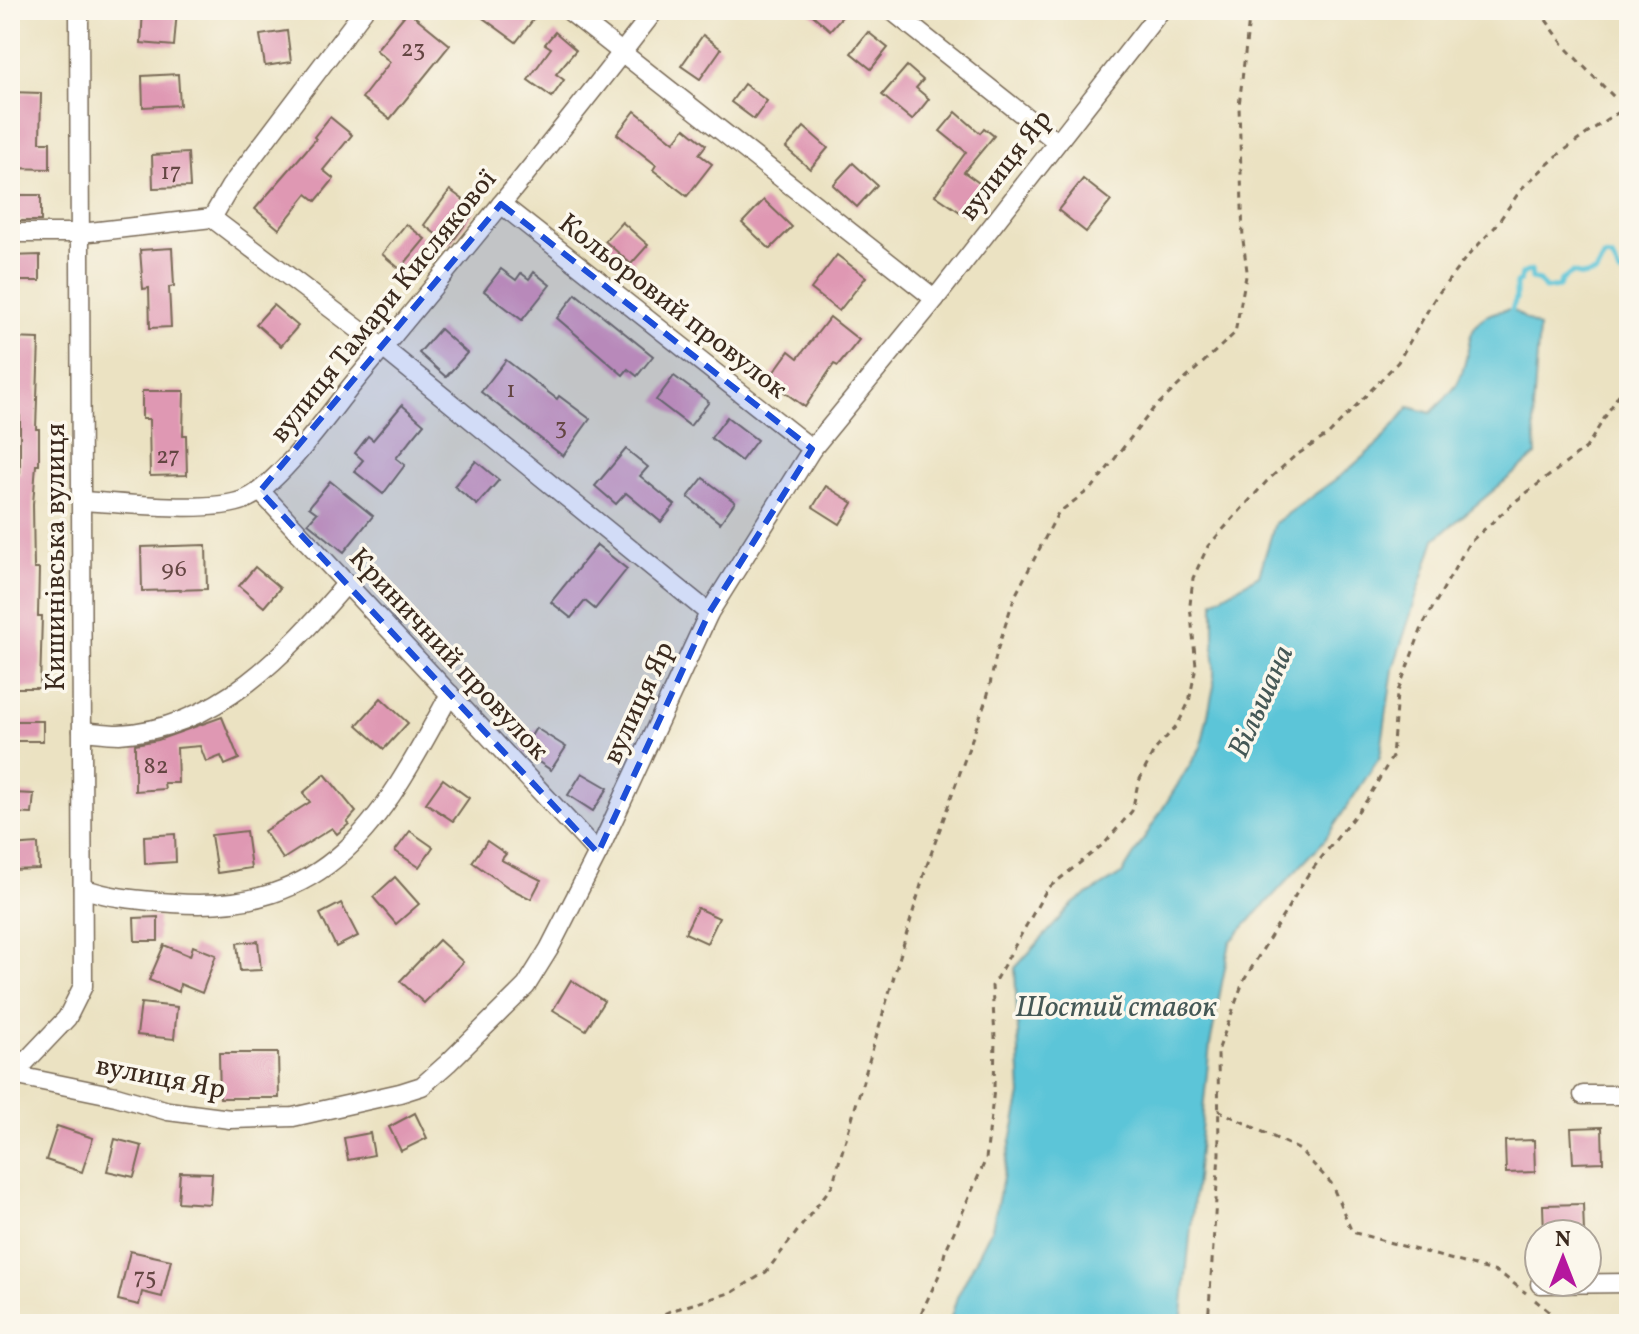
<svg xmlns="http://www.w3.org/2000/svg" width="1639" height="1334" font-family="Vollkorn,serif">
<rect width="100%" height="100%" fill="#fbf7ec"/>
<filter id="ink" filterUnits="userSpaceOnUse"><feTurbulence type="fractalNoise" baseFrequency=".0125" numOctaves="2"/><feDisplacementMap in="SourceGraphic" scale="16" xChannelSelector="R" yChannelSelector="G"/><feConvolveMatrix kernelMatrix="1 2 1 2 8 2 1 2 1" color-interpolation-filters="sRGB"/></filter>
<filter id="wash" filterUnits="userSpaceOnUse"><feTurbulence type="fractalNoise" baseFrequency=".006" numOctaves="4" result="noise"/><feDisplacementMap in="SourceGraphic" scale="32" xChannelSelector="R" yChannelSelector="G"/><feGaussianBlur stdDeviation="1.8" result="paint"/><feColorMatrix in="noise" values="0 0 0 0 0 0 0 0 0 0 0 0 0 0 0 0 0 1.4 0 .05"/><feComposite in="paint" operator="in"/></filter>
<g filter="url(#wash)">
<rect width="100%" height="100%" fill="#ebe2c2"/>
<path fill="#5cc5d8" stroke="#4c787b" stroke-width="2" d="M1511,309L1539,328L1533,410L1536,455L1435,539L1393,669L1380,757L1324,841L1230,942L1210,1044L1181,1324H949L957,1297L992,1228L1021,1095L1015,968L1074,903L1122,874L1201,747L1214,686V601L1259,575L1275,523L1347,471L1380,442L1409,407L1431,413C1439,404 1451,394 1457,384C1477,348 1456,316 1511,309Z"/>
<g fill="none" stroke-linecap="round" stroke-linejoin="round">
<path stroke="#5cc5d8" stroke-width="5" d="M1509,316L1516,299V283L1520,281L1522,274L1531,270L1532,279L1539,281L1545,289L1559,287L1561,280L1572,273L1582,276L1596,273L1604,257L1612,258L1620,274L1629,273"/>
</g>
<g id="blocks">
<g fill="#df98b3">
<path d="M143,10H177L174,46L141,43Z"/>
<path d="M489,10H528L536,16L516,42L483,18Z"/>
<path d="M807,10H848L830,30Z"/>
<path d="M408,11L450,45L390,119L362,98L390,62L376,50Z"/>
<path d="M287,31L291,62L265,66L260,35Z"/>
<path d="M555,32L576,50L556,74L564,80L552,97L528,80L551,48L545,44Z"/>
<path d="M868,32L888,48L871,69L851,53Z"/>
<path d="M703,35L721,49L700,79L681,66Z"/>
<path d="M907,66L923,80L916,88L929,99L912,120L882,95Z"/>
<path d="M178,74L180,105L143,107L142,76Z"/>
<path d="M744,84L767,101L754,119L731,102Z"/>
<path d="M10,92L41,93L40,142H50V169L10,168Z"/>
<path d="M635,111L674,142L685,128L706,145L699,154L712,164L687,196L653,170L656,165L617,134Z"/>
<path d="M956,112L980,133L984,128L994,136L964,172L986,188L966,216L935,195L966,152L940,131Z"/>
<path d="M330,117L352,135L323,170L334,179L316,201L307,194L279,229L255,209L316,139L314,137Z"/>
<path d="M804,127L828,148L810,169L786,148Z"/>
<path d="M188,153L190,187L153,188L152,155Z"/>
<path d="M853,163L877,185L857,207L833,185Z"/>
<path d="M1083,179L1111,201L1086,232L1058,210Z"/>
<path d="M450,190L476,209L450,245L424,225Z"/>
<path d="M12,195H41V221H13Z"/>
<path d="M764,200L792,227L770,249L742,223Z"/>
<path d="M622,222L648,245L631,264L605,241Z"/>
<path d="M406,224L425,239L400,269L382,254Z"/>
<path d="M172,248L174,286L169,287L171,327L150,328L149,288L143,289L140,250Z"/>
<path d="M40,255V281H10V256Z"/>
<path d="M837,255L866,277L839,311L811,289Z"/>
<path d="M501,269L516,280L521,273L529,279L534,272L550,285L522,320L484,291Z"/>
<path d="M576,294L653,356L637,376L628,369L623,375L557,318Z"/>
<path d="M273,305L298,326L281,346L256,324Z"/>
<path d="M830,317L859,340L838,366L834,364L805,407L768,380L789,351L798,358Z"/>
<path d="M440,329L467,353L446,377L419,353Z"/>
<path d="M10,338L39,339L36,429H39V465H36L33,504L34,569H39L38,616H42L40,688H12L10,473H20V416H14Z"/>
<path d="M506,360L557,399L559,396L590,419L563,456L481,392Z"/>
<path d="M674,376L709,402L690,426L656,400Z"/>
<path d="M142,391H184L183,435H186L187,475L150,476L149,419H142Z"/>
<path d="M402,405L424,424L396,458L405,465L383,494L354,471L363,460L355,453L368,436L373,440Z"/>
<path d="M727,417L757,440L741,461L711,438Z"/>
<path d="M626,449L648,467L640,476L675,505L661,522L626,493L616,504L595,486Z"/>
<path d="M476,461L499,480L477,505L454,486Z"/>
<path d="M703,478L735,502L720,523L688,497Z"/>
<path d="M330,481L373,516L344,552L308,523L317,513L309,507Z"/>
<path d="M826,486L853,503L840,524L813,507Z"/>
<path d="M206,545L207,589L142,591L141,547Z"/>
<path d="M597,545L627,569L595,609L585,601L571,618L551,602Z"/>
<path d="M255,567L280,588L264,607L239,586Z"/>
<path d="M381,698L408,723L384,749L357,725Z"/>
<path d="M222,717L239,759L225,765L221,756L206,762L200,746L177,748L178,783H164L165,789L135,791V744L158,740Z"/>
<rect x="10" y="721" width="33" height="20"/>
<path d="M536,728L566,747L551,770L522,751Z"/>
<path d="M582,773L608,788L593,811L568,795Z"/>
<path d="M325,774L356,812L347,822L349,824L337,834L332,828L283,859L264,831L310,802L303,793Z"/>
<path d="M443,779L469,798L453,821L426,803Z"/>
<path d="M12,793L34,794L32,814L11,813Z"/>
<path d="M246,831L251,868L217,873L211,835Z"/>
<path d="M410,831L433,847L419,867L395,851Z"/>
<path d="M175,834L176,862L145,864L144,836Z"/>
<path d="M487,841L506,854L501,860L541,880L531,899L509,888L472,862Z"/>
<path d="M38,844L39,869L10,870V846Z"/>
<path d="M395,877L419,904L396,924L373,897Z"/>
<path d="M341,903L358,936L336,947L320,914Z"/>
<path d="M697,908L719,918L707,943L685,933Z"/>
<path d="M158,917V941H135L134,918Z"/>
<path d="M439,940L463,962L424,1003L400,981Z"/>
<path d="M258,941L261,970L240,971L237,943Z"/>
<path d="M164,945L190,956L193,946L216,955L202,993L180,984L179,992L149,980Z"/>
<path d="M571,980L604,1001L586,1030L553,1010Z"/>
<path d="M141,1003L177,1007L174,1039L137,1035Z"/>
<path d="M219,1053H278L279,1098H220Z"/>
<path d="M415,1113L427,1138L401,1151L389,1127Z"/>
<path d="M57,1126L93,1138L82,1172L46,1160Z"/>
<path d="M1602,1127L1603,1162L1573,1163L1571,1128Z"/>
<path d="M370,1133L374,1155L348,1160L344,1138Z"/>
<path d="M115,1139L142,1146L134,1177L107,1171Z"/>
<path d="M1534,1140L1535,1172L1506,1173L1505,1141Z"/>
<path d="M180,1172L212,1173L210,1204L178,1202Z"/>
<path d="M1583,1204L1584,1234H1544L1543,1205Z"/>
<path d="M130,1251L171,1260L162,1297L142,1292L139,1305L118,1300Z"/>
</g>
</g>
</g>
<g filter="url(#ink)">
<use href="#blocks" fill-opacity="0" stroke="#796a57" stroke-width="2"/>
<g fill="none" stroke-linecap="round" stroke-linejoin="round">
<g stroke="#796a57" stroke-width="21">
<g id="minor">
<path d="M568,10L935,299"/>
<path d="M891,10L1056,141"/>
<path d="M501,204L812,449"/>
<path d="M212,218L383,348L709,613"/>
<path d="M10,233H81L212,218L230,187L364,10"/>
<path d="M260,491L598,853"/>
<path d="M83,501C122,503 212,514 246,499C281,483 331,410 357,379C458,258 559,135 655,10"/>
<path d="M82,731C94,732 107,734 119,734C218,729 287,653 347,583"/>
<path d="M83,888C112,899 142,900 173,903C333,915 383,817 450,694"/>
<path d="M10,1072L13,1075L116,1096L168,1111L230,1119L293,1117L400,1093L422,1086L448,1063L526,986L549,949L598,853L709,613L812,449L935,299L1161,10"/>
<path d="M10,1078L67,1018L83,986L79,10"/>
<path d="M1583,1095H1629"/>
<path d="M1540,1284L1629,1283"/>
</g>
</g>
<g stroke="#796a57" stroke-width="3" stroke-dasharray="6 6" stroke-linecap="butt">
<path d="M1539,10L1566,48L1593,76L1615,98L1629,100"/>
<path d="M1218,1110L1300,1150L1331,1183L1352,1232L1500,1273L1526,1293"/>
<path d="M1535,1300L1564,1324"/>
<path d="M643,1324L670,1311L733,1292L766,1272L832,1186L926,868L988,694L997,651L1014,598L1058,513L1093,487L1153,409L1235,333L1247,271L1243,240L1239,106L1250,10"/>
<path d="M916,1324L940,1273L945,1252L986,1159L994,1089L995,1038L992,986L1047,889L1105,843L1132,811L1138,783L1154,751L1178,724L1189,702L1196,666L1190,605L1193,578L1208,546L1267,481L1295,456L1329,434L1398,362L1435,298L1465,259L1495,227L1522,188L1558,155L1607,119L1629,107"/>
<path d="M1208,1324L1219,1153L1218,1051L1243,982L1307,876L1367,800L1392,757L1397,694L1423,625L1469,543L1517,500L1586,448L1629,378"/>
</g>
<use href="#minor" stroke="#fff" stroke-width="18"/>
</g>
</g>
<path fill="#1d4ed8" fill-opacity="0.2" stroke="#1d4ed8" stroke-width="6" stroke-dasharray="16 10" stroke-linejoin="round" d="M501,204L812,449L709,613L598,853L260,491Z"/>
<g text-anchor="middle" stroke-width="7" stroke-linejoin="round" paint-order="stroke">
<g font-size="24" fill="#644643">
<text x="413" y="56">23</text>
<text x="171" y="179">17</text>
<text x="511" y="397">1</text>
<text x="561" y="434">3</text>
<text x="168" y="463">27</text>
<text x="174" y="576">96</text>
<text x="156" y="773">82</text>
<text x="145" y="1284">75</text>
</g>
<g font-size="28" fill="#3b2a1e" stroke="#fbf7ec">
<text transform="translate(1004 164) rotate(-52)" y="10">вулиця Яр</text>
<text transform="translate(382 305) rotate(-51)" y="10">вулиця Тамари Кислякової</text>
<text transform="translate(674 305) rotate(38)" y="10">Кольоровий провулок</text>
<text transform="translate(54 557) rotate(-90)" y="10">Кишинівська вулиця</text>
<text transform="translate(450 653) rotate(47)" y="10">Криничний провулок</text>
<text transform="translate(637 702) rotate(-65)" y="10">вулиця Яр</text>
<text transform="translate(161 1076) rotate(11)" y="10">вулиця Яр</text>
</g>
<g font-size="30" font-style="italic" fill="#455856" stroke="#fbf7ec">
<text transform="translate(1260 701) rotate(-66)" y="10">Вільшана</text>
<text x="1116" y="1016">Шостий ставок</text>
</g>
</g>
<rect width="1639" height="1334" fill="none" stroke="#fbf7ec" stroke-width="40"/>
<g transform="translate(1563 1258)"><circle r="38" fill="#fbf7ec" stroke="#aea59a" stroke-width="2"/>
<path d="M0-6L14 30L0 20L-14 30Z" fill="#b5179e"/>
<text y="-12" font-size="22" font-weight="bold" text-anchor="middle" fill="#3b2a1e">N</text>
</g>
</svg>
